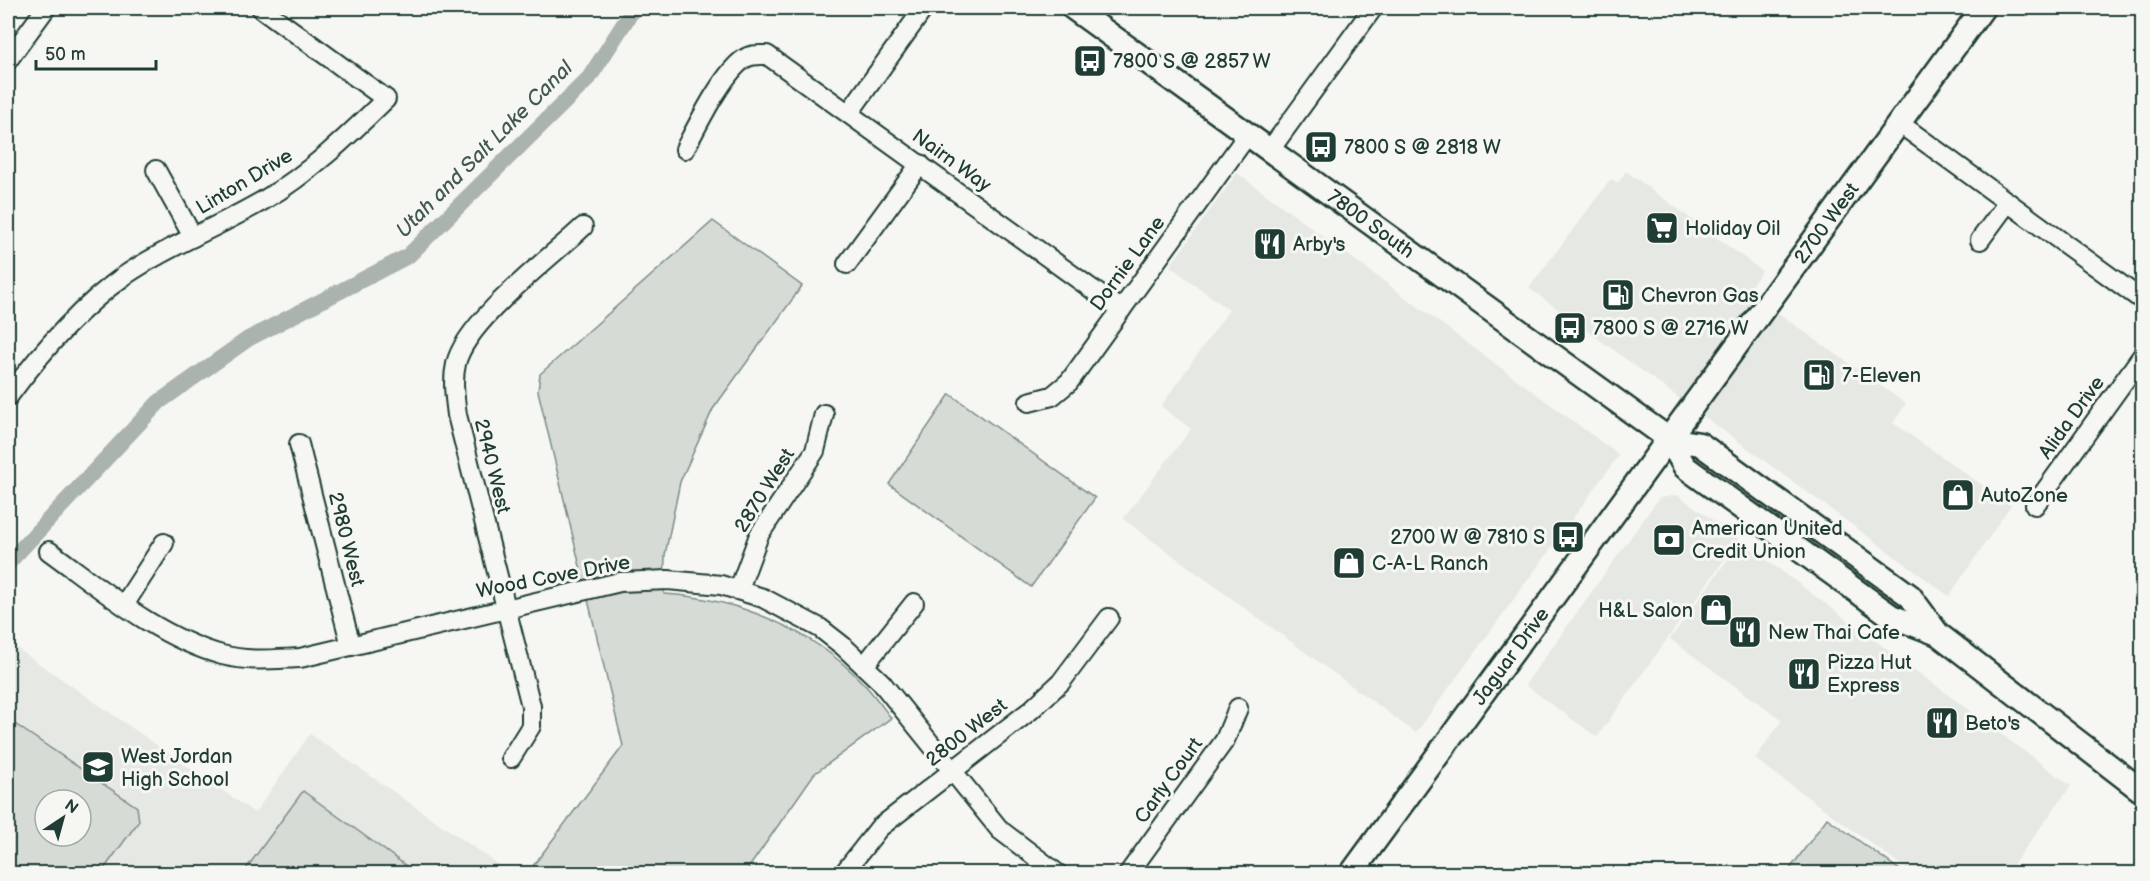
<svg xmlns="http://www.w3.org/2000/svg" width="2150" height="881" font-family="'Balsamiq Sans',sans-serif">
<rect width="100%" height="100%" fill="#f6f6f2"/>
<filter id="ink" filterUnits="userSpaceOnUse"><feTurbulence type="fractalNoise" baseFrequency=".0167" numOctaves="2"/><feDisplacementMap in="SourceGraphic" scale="12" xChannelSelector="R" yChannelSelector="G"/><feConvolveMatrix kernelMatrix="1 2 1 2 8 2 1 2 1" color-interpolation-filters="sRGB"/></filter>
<g filter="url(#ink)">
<g fill="#e6e8e4" fill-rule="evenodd">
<path d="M1626,171L1762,271L1747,291L1906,404L1893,423L2011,505L1949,596L1529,288L1611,179L1618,183Z"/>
<path d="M1237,173L1619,455L1416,733L1123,519L1191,429L1161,406L1229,310L1170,266Z"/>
<path d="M1678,495L1739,539L1597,737L1525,685L1659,498Z"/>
<path d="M1741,541L2071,786L2007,873H1912L1755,759L1782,720L1670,639Z"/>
<path d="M8,642L255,813L310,734L511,873H8ZM45,800H81V836H45Z"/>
</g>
<g fill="#d6dbd6" stroke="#7a8c85" stroke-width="1.5" fill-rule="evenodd">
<path d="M713,221L802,286L713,409L680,482L665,555L664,594C736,598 812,629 862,682C873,693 882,706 891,718L814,774L745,873L527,874L623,746L538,391L540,374Z"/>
<path d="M950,394L1095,498L1031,587L889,484Z"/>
<path d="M9,720L137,807L139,821L101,873H8ZM45,800H81V836H45Z"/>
<path d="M303,791L416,873H243Z"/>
<path d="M1827,818L1904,873H1787Z"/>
</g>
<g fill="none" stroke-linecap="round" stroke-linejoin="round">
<path stroke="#aab3ae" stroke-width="16" d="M8,563L159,402L248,339L408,256L589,78L634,8"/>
<g stroke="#1f3d34" stroke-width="22">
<g id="minor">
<path d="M8,60L46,8"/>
<path d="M849,113L924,8"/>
<path d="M1899,123L2142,300"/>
<path d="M685,149C697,126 723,73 744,59C751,54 758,55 767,55L1121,310"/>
<path d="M1270,150L1373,8"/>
<path d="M156,170L193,237"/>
<path d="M1980,240L2008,202"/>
<path d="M847,264L920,164"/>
<path d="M8,397C41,352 78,309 124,276C168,246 218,227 264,200C310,173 348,136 386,99L261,8"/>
<path d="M1029,402L1052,396L1069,382L1248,134"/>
<path d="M299,444L351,646"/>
<path d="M2035,505L2142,356"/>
<path d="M49,551C103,590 157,637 222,655C248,662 274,659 300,658L620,582L668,580L721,585L763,598L820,628L843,646L881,682L1000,830L1058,874"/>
<path d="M739,589L759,535L815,451L824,414"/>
<path d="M124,605L164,543"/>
<path d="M864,666L914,603"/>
<path d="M511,758L531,726V706L457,415C455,398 452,381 456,364C465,322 550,258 583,227"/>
<path d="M843,874L879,828L1031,710L1061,682L1109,618"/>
<path d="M1128,874L1225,740L1238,708"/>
</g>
</g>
<g stroke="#1f3d34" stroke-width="27">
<g id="major">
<path id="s1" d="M1073,8L1669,439L1685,467L1891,616L1938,634"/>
<path d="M1669,439L1700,444L1910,596L1938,634L2142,791"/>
<path id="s2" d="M1351,874L1983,8"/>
</g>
</g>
<use href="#minor" stroke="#f6f6f2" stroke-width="18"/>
<use href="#major" stroke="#f6f6f2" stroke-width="22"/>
</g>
</g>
<defs>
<g id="bus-square" transform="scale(1.725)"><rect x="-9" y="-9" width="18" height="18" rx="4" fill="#1f3d34" stroke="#f6f6f2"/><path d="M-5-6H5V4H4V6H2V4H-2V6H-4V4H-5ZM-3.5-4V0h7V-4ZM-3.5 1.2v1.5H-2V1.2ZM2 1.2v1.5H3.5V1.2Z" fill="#fff"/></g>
<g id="supermarket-square" transform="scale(1.725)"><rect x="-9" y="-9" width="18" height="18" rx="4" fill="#1f3d34" stroke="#f6f6f2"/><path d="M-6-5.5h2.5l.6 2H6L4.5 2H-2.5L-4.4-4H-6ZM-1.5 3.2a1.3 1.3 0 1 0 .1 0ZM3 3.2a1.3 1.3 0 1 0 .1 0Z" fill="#fff"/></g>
<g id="restaurant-square" transform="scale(1.725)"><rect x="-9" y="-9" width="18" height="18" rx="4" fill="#1f3d34" stroke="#f6f6f2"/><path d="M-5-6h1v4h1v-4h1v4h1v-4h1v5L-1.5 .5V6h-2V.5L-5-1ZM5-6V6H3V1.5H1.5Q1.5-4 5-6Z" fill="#fff"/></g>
<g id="fuel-square" transform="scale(1.725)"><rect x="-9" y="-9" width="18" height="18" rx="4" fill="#1f3d34" stroke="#f6f6f2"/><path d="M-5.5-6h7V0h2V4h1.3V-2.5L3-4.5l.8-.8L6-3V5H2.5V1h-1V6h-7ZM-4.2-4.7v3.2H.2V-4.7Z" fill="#fff"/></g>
<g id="shop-square" transform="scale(1.725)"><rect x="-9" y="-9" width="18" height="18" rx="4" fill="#1f3d34" stroke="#f6f6f2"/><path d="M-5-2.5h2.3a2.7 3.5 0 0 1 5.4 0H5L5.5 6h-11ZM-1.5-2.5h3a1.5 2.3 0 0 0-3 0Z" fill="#fff"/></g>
<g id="bank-square" transform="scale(1.725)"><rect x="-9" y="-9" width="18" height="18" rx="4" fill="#1f3d34" stroke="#f6f6f2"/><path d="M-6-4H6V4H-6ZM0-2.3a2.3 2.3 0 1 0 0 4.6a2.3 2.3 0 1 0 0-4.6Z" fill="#fff"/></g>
<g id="school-square" transform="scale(1.725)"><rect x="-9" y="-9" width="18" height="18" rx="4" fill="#1f3d34" stroke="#f6f6f2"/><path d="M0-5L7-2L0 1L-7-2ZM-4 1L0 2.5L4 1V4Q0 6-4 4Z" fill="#fff"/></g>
</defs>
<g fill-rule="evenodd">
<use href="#bus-square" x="1090" y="61"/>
<use href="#bus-square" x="1321" y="147"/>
<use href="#supermarket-square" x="1662" y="228"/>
<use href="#restaurant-square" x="1270" y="244"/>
<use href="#fuel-square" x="1618" y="295"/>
<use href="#bus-square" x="1570" y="328"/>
<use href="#fuel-square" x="1819" y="375"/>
<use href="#shop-square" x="1958" y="495"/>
<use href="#bus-square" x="1568" y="537"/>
<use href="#bank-square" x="1669" y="540"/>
<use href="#shop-square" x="1349" y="563"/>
<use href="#shop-square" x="1716" y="610"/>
<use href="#restaurant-square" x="1745" y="632"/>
<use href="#restaurant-square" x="1804" y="674"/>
<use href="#restaurant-square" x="1942" y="723"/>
<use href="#school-square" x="98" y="767"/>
</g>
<g text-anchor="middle" stroke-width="6" stroke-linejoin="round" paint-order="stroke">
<g font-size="20" fill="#1f3d34" stroke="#f6f6f2" text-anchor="start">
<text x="1113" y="68">7800 S @ 2857 W</text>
<text x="1344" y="154">7800 S @ 2818 W</text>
<text x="1685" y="235">Holiday Oil</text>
<text x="1293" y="251">Arby's</text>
<text x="1641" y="302">Chevron Gas</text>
<text x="1593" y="335">7800 S @ 2716 W</text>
<text x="1842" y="382">7-Eleven</text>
<text x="1981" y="502">AutoZone</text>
<text x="1692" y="535">American United<tspan x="1692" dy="23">Credit Union</tspan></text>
<text x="1545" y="544" text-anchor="end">2700 W @ 7810 S</text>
<text x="1372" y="570">C-A-L Ranch</text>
<text x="1693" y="617" text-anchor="end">H&amp;L Salon</text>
<text x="1768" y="639">New Thai Cafe</text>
<text x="1827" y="669">Pizza Hut<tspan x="1827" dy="23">Express</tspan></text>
<text x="1965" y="730">Beto's</text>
<text x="121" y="763">West Jordan<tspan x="121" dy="23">High School</tspan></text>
</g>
<g font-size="20" fill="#1f3d34" stroke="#f6f6f2">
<text transform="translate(952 160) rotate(36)" y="7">Nairn Way</text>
<text transform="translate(244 181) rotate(-31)" y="7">Linton Drive</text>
<text dy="7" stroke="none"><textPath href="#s1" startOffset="368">7800 South</textPath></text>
<text dy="7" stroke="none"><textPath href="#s2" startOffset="806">2700 West</textPath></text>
<text transform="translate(1127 263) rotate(-54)" y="7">Dornie Lane</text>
<text transform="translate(2071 417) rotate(-54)" y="7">Alida Drive</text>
<text transform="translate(493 466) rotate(76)" y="7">2940 West</text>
<text transform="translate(764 490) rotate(-58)" y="7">2870 West</text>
<text transform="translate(347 539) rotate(76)" y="7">2980 West</text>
<text transform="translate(553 576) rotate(-11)" y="7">Wood Cove Drive</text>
<text dy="7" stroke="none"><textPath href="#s2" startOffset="270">Jaguar Drive</textPath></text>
<text transform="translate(966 732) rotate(-38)" y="7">2800 West</text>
<text transform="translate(1168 780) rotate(-54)" y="7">Carly Court</text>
</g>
<g font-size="21" font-style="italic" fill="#425a52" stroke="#f6f6f2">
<text transform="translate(484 149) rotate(-45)" y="7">Utah and Salt Lake Canal</text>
</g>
</g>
<rect width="2150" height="881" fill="none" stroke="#f6f6f2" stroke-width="30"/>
<rect x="15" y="15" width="2120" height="851" fill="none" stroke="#1f3d34" stroke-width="2" filter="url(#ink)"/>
<g transform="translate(63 818) rotate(36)"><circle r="28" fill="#f6f6f2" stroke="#a0aca6" stroke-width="1.5"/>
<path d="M0-4.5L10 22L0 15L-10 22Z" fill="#1f3d34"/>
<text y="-9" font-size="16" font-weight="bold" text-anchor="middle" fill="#1f3d34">N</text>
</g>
<path d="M36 60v9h120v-9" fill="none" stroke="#1f3d34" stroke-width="3"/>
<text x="45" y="60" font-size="18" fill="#1f3d34" stroke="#f6f6f2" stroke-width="4.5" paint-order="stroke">50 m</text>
</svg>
